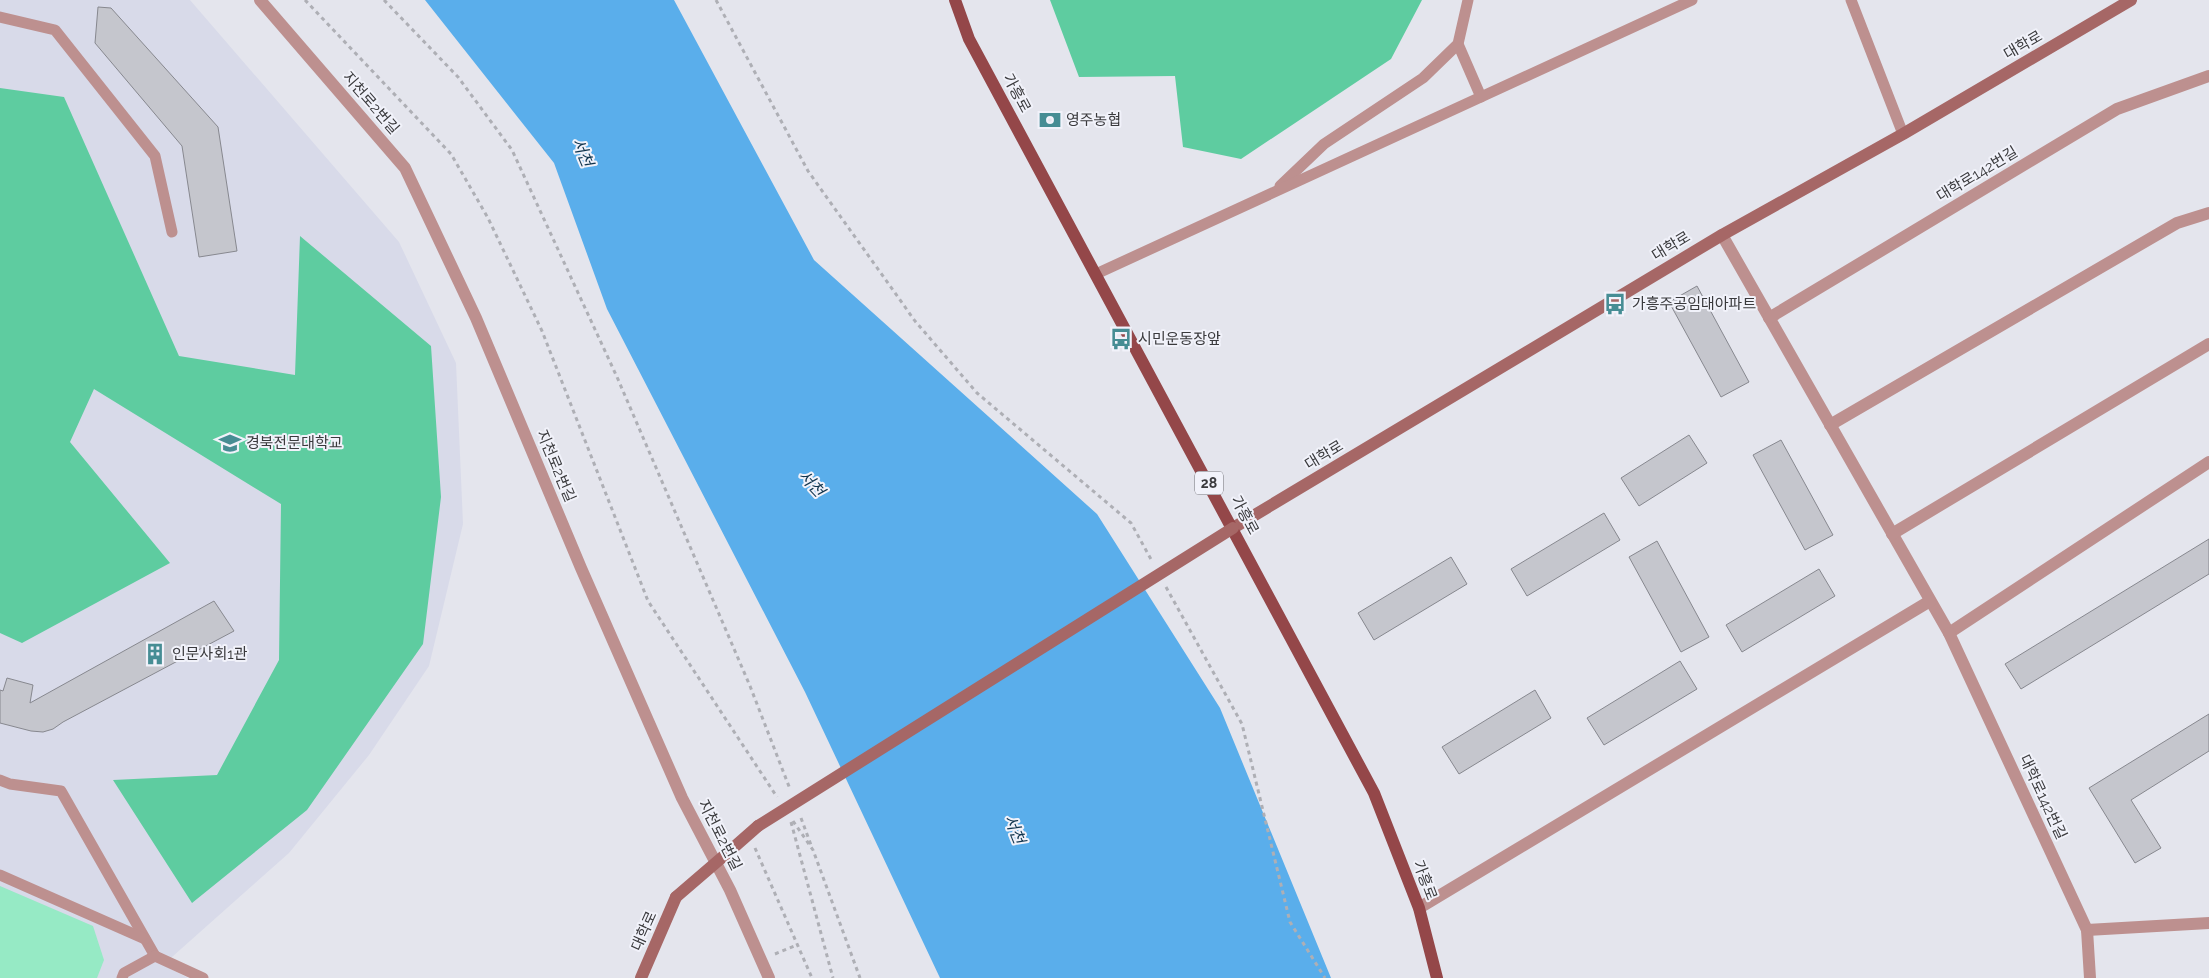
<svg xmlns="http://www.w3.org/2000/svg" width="2209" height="978" font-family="Raleway,'Noto Sans KR',sans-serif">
<rect width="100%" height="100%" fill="#e4e5ed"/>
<path fill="#d8dae9" d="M0,0H190L399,242L456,363L463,524L429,666L369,755L289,853L163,965L188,978H0Z"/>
<path fill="#96eac5" d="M0,886L93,926L104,960L97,978H0Z"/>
<g fill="#5ecca0">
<path d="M1050,0H1422L1391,59L1241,159L1183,147L1175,76L1079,77Z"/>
<path d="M0,88L64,97L179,356L295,375L300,236L431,346L441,497L423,644L307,810L192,903L113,780L217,775L279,660L281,504L94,389L70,442L170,563L22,643L0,633Z"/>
</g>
<path fill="#5aaeeb" d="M425,0H674L814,260L1097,514L1220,708L1331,978H940L805,692L607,309L554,163Z"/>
<g fill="#c5c6cd" stroke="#87888f">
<path d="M98,7L111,8L218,127L237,251L199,257L182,146L95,43Z"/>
<path d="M1697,286L1749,382L1721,397L1669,302Z"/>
<path d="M1689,435L1707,463L1639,506L1621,478Z"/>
<path d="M1781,440L1833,535L1805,550L1753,455Z"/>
<path d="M1604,513L1620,540L1527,596L1511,569Z"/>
<path d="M2209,539V574L2021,689L2005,664Z"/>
<path d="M1657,541L1709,637L1681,652L1629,557Z"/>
<path d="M1451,557L1467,584L1374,640L1358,613Z"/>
<path d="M1819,569L1835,596L1742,652L1726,625Z"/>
<path d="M214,601L234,631L63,722L53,729L43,732L31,731L0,723V690L3,691L7,678L33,685L30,703Z"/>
<path d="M1680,661L1697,689L1604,745L1587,718Z"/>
<path d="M1535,690L1551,718L1459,774L1442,747Z"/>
<path d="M2209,714V751L2131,800L2161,848L2135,863L2089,788Z"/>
</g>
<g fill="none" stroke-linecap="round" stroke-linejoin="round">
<g stroke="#aeafb5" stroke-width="3" stroke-dasharray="4 4" stroke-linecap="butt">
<path d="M305,0L451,154L488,218L542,331L648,601L777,797"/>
<path d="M384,0L458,77L512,150L617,377L750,686L790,789"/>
<path d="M716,0L808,171L915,321L977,393L1131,523L1152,561"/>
<path d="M1166,587L1242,724L1290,922L1325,978"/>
<path d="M801,818L811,845"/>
<path d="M793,821L813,850L860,978"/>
<path d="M791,822L833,978"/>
<path d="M755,848L812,978"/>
<path d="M775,954L797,945"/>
</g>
<g stroke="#bd908f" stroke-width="11">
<path d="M1851,0L1903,134"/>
<path d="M0,17L55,30L155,156L172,232"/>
<path d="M1458,44L1481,97"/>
<path d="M1280,186L1324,144L1423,78L1458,44L1468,0"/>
<path d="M1096,274L1692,0"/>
<path d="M0,780L10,784L61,791L155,956"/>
<path d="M0,875L145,939"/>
<path d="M155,956L203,978"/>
<path d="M122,978L124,973L155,956"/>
</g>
<g stroke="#bd908f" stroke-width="12">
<path d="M260,0L405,168L476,318L581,568L682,798L730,890L769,978"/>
<path d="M1722,235L1949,633L2209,462"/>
<path d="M1769,318L2117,109L2209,76"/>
<path d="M1830,425L2177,223L2209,213"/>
<path d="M1892,534L2209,344"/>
<path d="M1949,633L2087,930L2090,978"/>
<path d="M1419,908L1930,601"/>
<path d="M2087,930L2209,923"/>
</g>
<g stroke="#a66766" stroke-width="12">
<path d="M1233,528L1722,235L1903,134L2131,0"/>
<path d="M733,848L758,826"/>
<path d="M641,978L676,897"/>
</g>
<path stroke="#944749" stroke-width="12" d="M955,0L969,39L1374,793L1419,908L1437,978"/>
<g stroke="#a66766" stroke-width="12">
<path d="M758,826L1233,528"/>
<path d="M676,897L733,848"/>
</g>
</g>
<defs>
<g id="bank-bare" transform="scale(1.725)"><path d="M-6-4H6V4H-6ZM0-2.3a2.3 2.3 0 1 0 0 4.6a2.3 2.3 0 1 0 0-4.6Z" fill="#468d94" stroke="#f1f2fa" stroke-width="2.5" paint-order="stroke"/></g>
<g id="bus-bare" transform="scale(1.725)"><path d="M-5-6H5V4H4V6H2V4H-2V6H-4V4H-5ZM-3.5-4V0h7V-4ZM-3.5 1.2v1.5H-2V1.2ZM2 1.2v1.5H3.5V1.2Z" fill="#468d94" stroke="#f1f2fa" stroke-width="2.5" paint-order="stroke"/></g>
<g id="university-bare" transform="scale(1.725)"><path d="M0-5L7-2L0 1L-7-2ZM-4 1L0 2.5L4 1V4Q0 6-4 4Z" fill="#468d94" stroke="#f1f2fa" stroke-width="2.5" paint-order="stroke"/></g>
<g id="building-bare" transform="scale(1.725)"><path d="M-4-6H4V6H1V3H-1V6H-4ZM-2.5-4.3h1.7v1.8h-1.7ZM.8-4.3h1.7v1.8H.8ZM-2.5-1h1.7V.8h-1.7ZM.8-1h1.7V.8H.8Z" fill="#468d94" stroke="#f1f2fa" stroke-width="2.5" paint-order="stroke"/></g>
</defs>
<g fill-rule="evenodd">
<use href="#bank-bare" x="1050" y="120"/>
<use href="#bus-bare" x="1615" y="304"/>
<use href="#bus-bare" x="1121" y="339"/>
<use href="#university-bare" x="230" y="443"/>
<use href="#building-bare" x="155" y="654"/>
</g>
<g text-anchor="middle" stroke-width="4" stroke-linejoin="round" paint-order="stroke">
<rect fill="#f1f2fa" stroke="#717176" stroke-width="1" x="1195" y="471.5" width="28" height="23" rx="4"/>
<g font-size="14" font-weight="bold" fill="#3a3a3d">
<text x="1209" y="488">28</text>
</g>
<g font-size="15" fill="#3a3a3d" stroke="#f1f2fa">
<text transform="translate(2023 45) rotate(-30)" y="5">대학로</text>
<text transform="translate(1017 93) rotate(62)" y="5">가흥로</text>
<text transform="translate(371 103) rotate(49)" y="5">지천로2번길</text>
<text transform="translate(1977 174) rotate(-31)" y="5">대학로142번길</text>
<text transform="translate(1671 246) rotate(-31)" y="5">대학로</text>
<text transform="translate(1324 455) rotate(-31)" y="5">대학로</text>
<text transform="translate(556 466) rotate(67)" y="5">지천로2번길</text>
<text transform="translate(1245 515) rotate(62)" y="5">가흥로</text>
<text transform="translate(2043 797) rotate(65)" y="5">대학로142번길</text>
<text transform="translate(720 835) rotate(63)" y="5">지천로2번길</text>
<text transform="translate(1425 880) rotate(69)" y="5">가흥로</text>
<text transform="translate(644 931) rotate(-66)" y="5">대학로</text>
</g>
<g font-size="15" fill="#3a3a3d" stroke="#f1f2fa" text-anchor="start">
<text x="1066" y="125">영주농협</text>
<text x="1632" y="309">가흥주공임대아파트</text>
<text x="1138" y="344">시민운동장앞</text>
<text x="246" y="448">경북전문대학교</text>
<text x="172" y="659">인문사회1관</text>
</g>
<g font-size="16" font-style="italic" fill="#10344d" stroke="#f1f2fa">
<text transform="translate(583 152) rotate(67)" y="6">서천</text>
<text transform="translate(812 483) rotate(47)" y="6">서천</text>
<text transform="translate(1015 829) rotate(68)" y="6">서천</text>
</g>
</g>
</svg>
